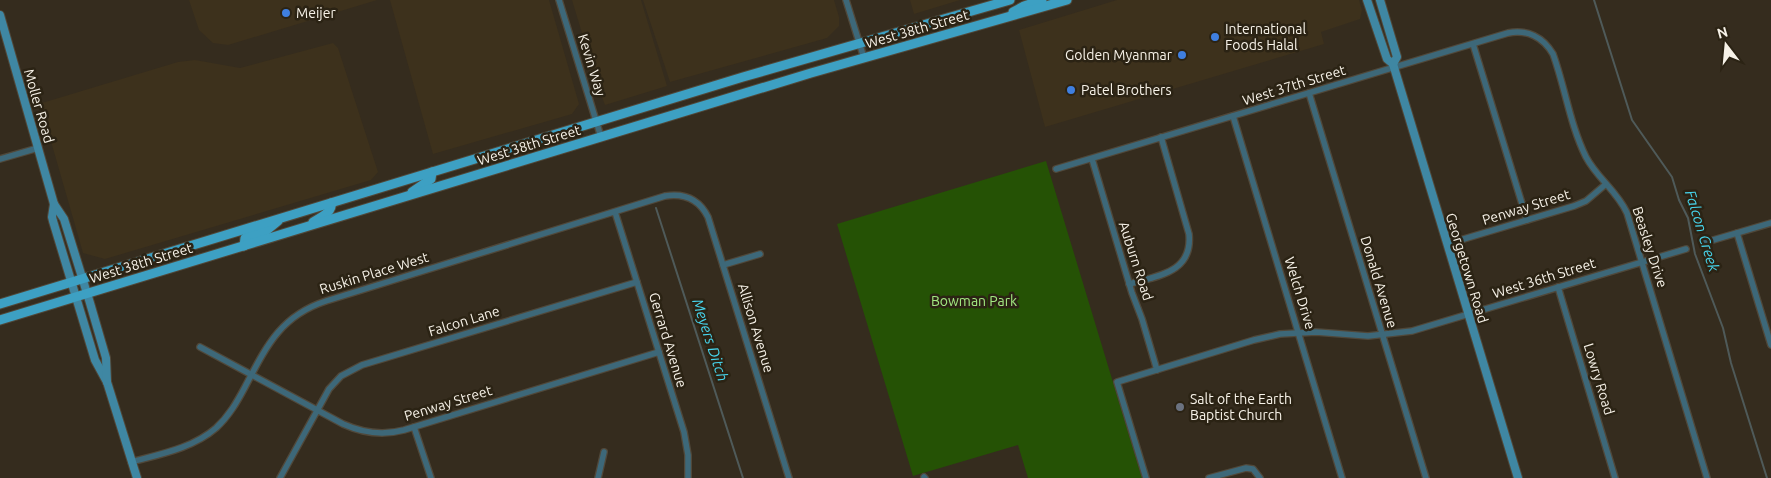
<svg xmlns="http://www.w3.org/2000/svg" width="1771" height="478" font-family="Ubuntu,sans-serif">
<rect width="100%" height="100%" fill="#352c1e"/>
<g fill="#3d311c">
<path d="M189,0H377L228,45L213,43L199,30Z"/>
<path d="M390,0H549L579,104L572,114L433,154Z"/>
<path d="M572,0H641L667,86L605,105L598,86Z"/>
<path d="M643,0H834L839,17V26L827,38L670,82Z"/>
<path d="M910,0H960L914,14Z"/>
<path d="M1117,0H1359L1362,10L1360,19L1321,32L1324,44L1045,127L1019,30Z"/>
<path d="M333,43L338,48L378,172L371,180L105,259L83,253L42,110V103L178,62L195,60L240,68Z"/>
</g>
<path fill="#255205" d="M1046,161L1142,478H1028L1018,445L913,476L837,224Z"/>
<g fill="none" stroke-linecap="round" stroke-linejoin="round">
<g stroke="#4f5a59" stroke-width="2">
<path d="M1594,0L1632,120L1672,177L1679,200L1688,218L1695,254L1723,328L1731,363L1767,478"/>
<path d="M656,208L743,478"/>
</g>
<g stroke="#50483a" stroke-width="8">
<g id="minor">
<path d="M559,0L601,137"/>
<path d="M846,0L864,58"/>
<path d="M1473,44L1527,220"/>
<path d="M1309,93L1426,478"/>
<path d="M1233,116L1342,478"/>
<path d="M0,159L38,148"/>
<path d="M1092,159L1132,293L1142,319L1157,370"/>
<path d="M1056,169L1508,33C1527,29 1543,37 1553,54C1565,87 1570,125 1586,157C1597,178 1617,191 1627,213L1707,478"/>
<path d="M615,212L684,432L688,455V478"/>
<path d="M1737,233L1771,345"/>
<path d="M1703,243L1771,223"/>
<path d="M1447,244L1574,206L1586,201L1606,184"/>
<path d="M723,265L760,254"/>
<path d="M1129,284C1157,276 1193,273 1189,234L1161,137"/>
<path d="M1558,287L1615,478"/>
<path d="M200,347L343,424C363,433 382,436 404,430L659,352"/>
<path d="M414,427L431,478"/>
<path d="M131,462C161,454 193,448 216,428C229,416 237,402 245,387C266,347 280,316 326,301L665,196C684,193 699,199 708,217L789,478"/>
<path d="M924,477L925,478"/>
<path d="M280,478L329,389L341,376L362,365L637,282"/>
<path d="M598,478L604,452"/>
<path d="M1146,478L1117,382L1254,340L1280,334L1316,332L1368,336L1412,331L1686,249"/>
<path d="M1209,478L1246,468L1253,469L1260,478"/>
</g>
</g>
<g stroke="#50483a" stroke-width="10">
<g id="secondary">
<path d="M1367,0L1387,59L1393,64L1518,478"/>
<path d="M1380,0L1397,57L1393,64"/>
<path d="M0,15L54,204L52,217L53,221L95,360L107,382L137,478"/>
<path d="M54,204L64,219L90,303L106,358L107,382"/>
</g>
</g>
<g stroke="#50483a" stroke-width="11">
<g id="primary">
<path d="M1013,12L1024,6L1042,0"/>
<path d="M412,192L431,179L432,172"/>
<path d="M313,222C321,217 333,212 331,203"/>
<path d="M244,246L245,238L267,230L278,221"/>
<path d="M0,304L743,77L1010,0"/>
<path d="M0,320L811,73L1067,0"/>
</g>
</g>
<use href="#minor" stroke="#3d6879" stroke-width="5.5"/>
<use href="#secondary" stroke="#3f87a3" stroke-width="8"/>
<use href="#primary" stroke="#3da0c3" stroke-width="9"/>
</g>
<g fill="#3f7fe0" stroke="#2b2314" stroke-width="2">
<circle cx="286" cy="13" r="5"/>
<circle cx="1215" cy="37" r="5"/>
<circle cx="1182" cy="55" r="5"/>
<circle cx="1071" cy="90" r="5"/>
</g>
<circle fill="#6b7280" stroke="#2b2314" stroke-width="2" cx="1180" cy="407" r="5"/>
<g text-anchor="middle" stroke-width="5" stroke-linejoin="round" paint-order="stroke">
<g font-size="14" fill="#f7f2e8" stroke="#2b2314" text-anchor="start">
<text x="296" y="18">Meijer</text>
<text x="1225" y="34">International<tspan x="1225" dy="16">Foods Halal</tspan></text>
<text x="1172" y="60" text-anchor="end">Golden Myanmar</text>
<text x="1081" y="95">Patel Brothers</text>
<text x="1190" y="404">Salt of the Earth<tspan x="1190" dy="16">Baptist Church</tspan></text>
</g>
<g font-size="14" fill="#f7f2e8" stroke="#2b2314">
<text transform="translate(917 29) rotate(-16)" y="5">West 38th Street</text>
<text transform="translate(592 65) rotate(73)" y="5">Kevin Way</text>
<text transform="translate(1294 85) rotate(-17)" y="5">West 37th Street</text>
<text transform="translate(39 106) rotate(74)" y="5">Moller Road</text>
<text transform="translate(529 145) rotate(-17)" y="5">West 38th Street</text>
<text transform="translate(1526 207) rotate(-17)" y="5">Penway Street</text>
<text transform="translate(1650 247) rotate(72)" y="5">Beasley Drive</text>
<text transform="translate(1136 261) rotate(72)" y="5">Auburn Road</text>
<text transform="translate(141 263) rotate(-17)" y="5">West 38th Street</text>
<text transform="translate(1467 268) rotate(73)" y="5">Georgetown Road</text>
<text transform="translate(374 273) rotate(-17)" y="5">Ruskin Place West</text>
<text transform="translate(1544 278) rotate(-17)" y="5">West 36th Street</text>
<text transform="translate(1379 282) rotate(73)" y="5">Donald Avenue</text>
<text transform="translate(1300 293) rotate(73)" y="5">Welch Drive</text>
<text transform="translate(464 321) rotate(-17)" y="5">Falcon Lane</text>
<text transform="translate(756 328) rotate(73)" y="5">Allison Avenue</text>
<text transform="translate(668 340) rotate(73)" y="5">Gerrard Avenue</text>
<text transform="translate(1599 379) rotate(73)" y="5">Lowry Road</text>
<text transform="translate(448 403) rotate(-17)" y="5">Penway Street</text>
</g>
<g font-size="14" fill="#a3e982" stroke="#2b2314">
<text x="974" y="306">Bowman Park</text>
</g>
<g font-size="15" font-style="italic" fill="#47d4ec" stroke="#2b2314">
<text transform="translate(1702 231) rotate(73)" y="5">Falcon Creek</text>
<text transform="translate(710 340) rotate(72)" y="5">Meyers Ditch</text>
</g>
</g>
<g transform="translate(1726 45) rotate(344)" stroke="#2b2314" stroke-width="4" paint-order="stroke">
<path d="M0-4L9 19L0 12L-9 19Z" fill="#f7f2e8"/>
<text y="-8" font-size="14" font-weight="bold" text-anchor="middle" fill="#f7f2e8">N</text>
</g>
</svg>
